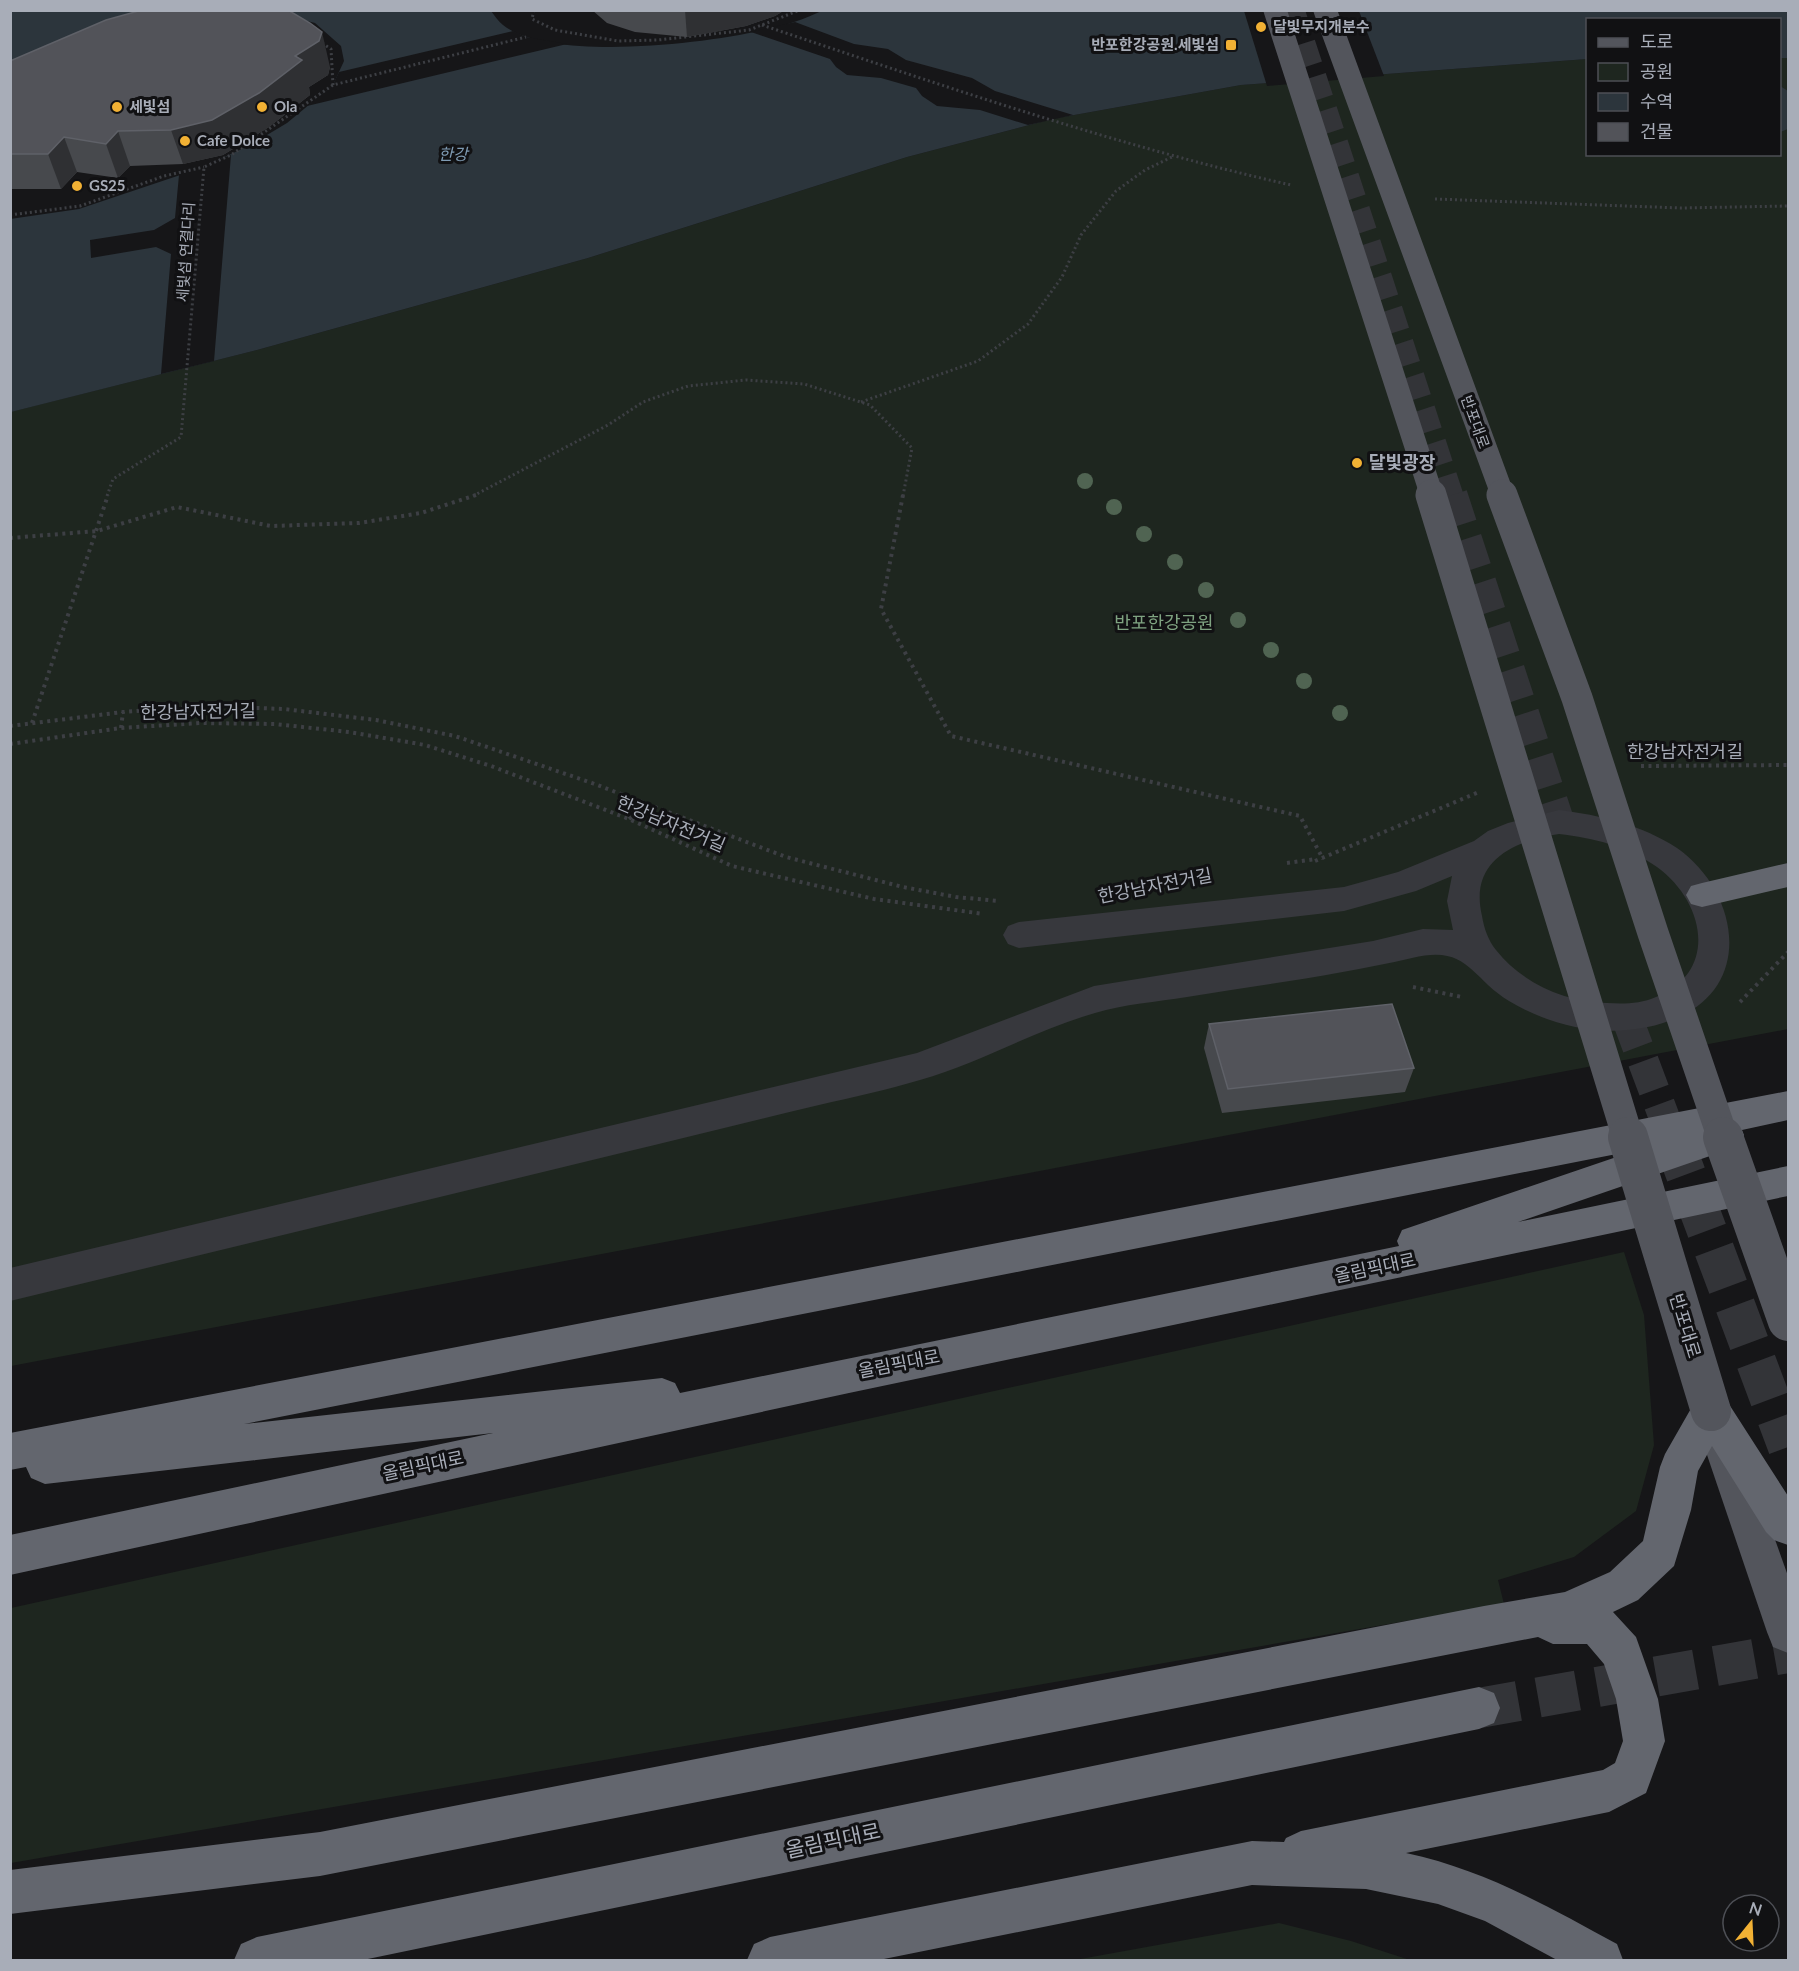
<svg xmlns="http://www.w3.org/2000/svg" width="1799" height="1971" font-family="Lato,'Noto Sans KR',sans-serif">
<rect width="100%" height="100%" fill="#161618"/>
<g fill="#1e261f">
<path d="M1780,58H1788V1029L11,1366L10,412L257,350L588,258L907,157L1052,119L1241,85L1587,59L1588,154H1780Z"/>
<path d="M1624,1252L1644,1315L1654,1445L1636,1511L1574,1557L1498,1580L1504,1604L11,1863V1608Z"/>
<path d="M1279,1923L1351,1941L1410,1960H1075Z"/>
</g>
<g fill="#2c353c">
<path d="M824,10L1788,11V58H1780V20H1588L1587,59L1241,85L1052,119L907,157L588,258L257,350L11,412L10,219L79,209L204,167L252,144L287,123L333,85L344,61L341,46L315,23L288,16L248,11H491C494,15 498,21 503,25C553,65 735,42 794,22C804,19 814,14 824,10Z"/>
<path d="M11,11H236L11,63Z"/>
<path d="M1780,86L1788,91V129L1780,132Z"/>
</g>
<g fill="#161618">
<path d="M1244,11H1359L1384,76L1267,86Z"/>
<path d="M795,22L854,44L888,49L906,60L972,78L995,91L1073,115L1028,125L980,110L937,106L922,96L916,88L881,78L847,75L836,67L830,59L751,32Z"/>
<path d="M513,31L526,37L567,44L307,106L333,85L339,72Z"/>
<path d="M231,155L214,361L161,374L171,254L156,247L91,258L90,240L154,230L175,218L179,175Z"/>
</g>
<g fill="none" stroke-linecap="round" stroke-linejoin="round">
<path stroke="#333438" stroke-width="23" stroke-dasharray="23 12" stroke-linecap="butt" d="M1293,10L1452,496"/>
<g stroke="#333438" stroke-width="31" stroke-dasharray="31 15" stroke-linecap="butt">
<path d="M1452,495L1559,822"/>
<path d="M1627,1018L1672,1138"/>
</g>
<path stroke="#333438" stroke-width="40" stroke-dasharray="40 20" stroke-linecap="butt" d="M1672,1137L1788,1447"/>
<path stroke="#333438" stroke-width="40" stroke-dasharray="40 20" stroke-linecap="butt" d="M1479,1708L1788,1653"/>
<g stroke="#3d3f44" stroke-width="3" stroke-dasharray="2 3" stroke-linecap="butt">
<path d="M534,10L532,19L555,30L618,41L658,40L749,30L800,10"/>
<path d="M762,25C935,83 1113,145 1291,185"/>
<path d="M322,43L331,49L333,85"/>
<path d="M1435,199L1681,208L1788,206"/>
<path d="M10,215L80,206L164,176L204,167"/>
<path d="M861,402L978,361L1028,324L1062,277L1081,235L1116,191L1145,170L1174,156"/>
<path d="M107,496L113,479L181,437L204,167L231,155L333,85L526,37"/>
<path d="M473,496L608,425L643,402L688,386L746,380L804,384L870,405L912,448L903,496"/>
</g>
<g stroke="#3d3f44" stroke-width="4" stroke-dasharray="3 4.5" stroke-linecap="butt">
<path d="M903,495L881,609L951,736L1300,816L1323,859"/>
<path d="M10,538L97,531L177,507L271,526L359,523L421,513L476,495"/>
<path d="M32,723L108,495"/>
<path d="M10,726L123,712L205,706L284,709L376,720L455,736L592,783L786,857L903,887L956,897L999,901"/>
<path d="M121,728L123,712"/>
<path d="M10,744L121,728L200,723L275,724L349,732L425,745L491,766L629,819L732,866L874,899L984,914"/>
<path d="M1641,766L1788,765"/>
<path d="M629,819L647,804"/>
<path d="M1315,861L1479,792"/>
<path d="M1287,863L1316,859"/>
<path d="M1413,987L1462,997"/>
<path d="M1740,1002L1788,952"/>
</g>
<path fill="#37383d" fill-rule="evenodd" d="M1559,810C1600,815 1642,825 1677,848C1736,889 1756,982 1679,1017C1625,1041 1560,1032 1509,1001C1470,977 1468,944 1412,958C1338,975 1262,985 1187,997C1157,1002 1124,1004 1095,1013C1035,1030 980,1063 920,1080C887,1090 853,1097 819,1105C752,1121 684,1138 617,1154C415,1203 213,1252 10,1301V1268L917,1053L1094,986L1373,941L1423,929L1453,930L1447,901L1452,876L1416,891L1344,911L1019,948L1008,944L1003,935L1008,926L1019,922L1344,887L1398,872L1474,841L1488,831L1508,823ZM1559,834C1594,838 1627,846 1657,867C1704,901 1720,971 1656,997C1640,1004 1623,1004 1607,1003C1565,1002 1522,983 1496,950C1488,940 1484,928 1482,916C1469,861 1513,841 1559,834Z"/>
<path fill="#53555c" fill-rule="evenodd" d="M1723,1428L1737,1433L1788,1576V1653L1773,1647L1767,1632L1704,1446L1709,1433Z"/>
<g fill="#63666e" fill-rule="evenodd">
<path d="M1788,863V887L1702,907L1691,904L1686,895L1691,886L1702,883Z"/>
<path d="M1788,1091V1120L1742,1130L1744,1135L1739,1146L1518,1222L1788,1166V1196L849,1393L10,1575V1535L493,1433L45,1484L31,1478L26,1467L10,1470V1433ZM1637,1150L1402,1230L1397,1241L1399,1246L680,1393L675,1383L662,1378L244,1424Z"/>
<path d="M1711,1393L1725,1398L1788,1496V1545L1774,1540L1766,1532L1712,1446L1698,1471L1691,1510L1674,1566L1638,1600L1613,1612L1636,1637L1658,1699L1665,1741L1646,1793L1609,1812L1406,1853C1485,1870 1547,1906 1617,1944L1623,1960H1557L1485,1921L1438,1904L1366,1889L1252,1885L879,1960H747L754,1944L770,1937L1252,1841L1284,1842L1286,1838L1301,1831L1603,1770L1615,1763L1623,1741L1616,1699L1604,1664L1587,1644H1553L1538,1637L320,1876L10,1914V1870L320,1832L1484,1606L1565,1592L1610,1572L1643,1541L1660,1467L1665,1454L1697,1398Z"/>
<path d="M1479,1687L1494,1693L1500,1708L1494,1723L1479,1729L363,1960H234L241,1944L257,1937Z"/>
</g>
<g stroke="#53555c" stroke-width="23">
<path d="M1275,10L1432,496"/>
<path d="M1325,10L1503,496"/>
</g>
<g stroke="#53555c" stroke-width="31">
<path d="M1431,495L1628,1138"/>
<path d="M1502,495L1577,698L1653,933L1723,1138"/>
</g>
<g stroke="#53555c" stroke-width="40">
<path d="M1628,1137L1711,1411"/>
<path d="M1723,1137L1788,1321"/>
</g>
</g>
<g fill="#506452">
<circle cx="1085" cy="481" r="8"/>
<circle cx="1114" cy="507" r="8"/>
<circle cx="1144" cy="534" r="8"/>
<circle cx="1175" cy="562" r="8"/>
<circle cx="1206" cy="590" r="8"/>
<circle cx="1238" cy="620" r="8"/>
<circle cx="1271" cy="650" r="8"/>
<circle cx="1304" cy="681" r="8"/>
<circle cx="1340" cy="713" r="8"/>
</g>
<g fill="#47494d">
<path d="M592,10H785L775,16L746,26L687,37L635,32L607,23Z"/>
<path d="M10,61L330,67L328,75L309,87L310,95L269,127L223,155L183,164L130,166L118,178L77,172L61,189H10Z"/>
<path d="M1209,1024L1414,1068L1405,1092L1222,1113L1204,1048Z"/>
</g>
<g fill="#2f3033">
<path d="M685,10H785L775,16L746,26L687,37Z"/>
<path d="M322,32L330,67L328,75L309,87L310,95L269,127L223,155L183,164L171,130L295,56Z"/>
<path d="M118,131L130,166L118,178L106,144Z"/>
<path d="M64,137L77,172L61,189L48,154Z"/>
</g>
<g fill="#525359" stroke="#5f6168" stroke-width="1.5">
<path d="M142,10H288L310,23L322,32L319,41L295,56L302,60L259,93L212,120L171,130L118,131L106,144L64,137L48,154H10V61L106,20Z"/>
<path d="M1392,1004L1414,1068L1228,1089L1209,1024Z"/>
</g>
<g fill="#f2b134" stroke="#111113" stroke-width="2">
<circle cx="1261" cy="27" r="6"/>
<rect x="1225" y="39" width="12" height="12" rx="3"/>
<circle cx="117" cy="107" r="6"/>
<circle cx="262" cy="107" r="6"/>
<circle cx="185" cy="141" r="6"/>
<circle cx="77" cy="186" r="6"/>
<circle cx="1357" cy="463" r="6"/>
</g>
<g text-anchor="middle" stroke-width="6" stroke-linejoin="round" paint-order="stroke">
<g font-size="15" font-weight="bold" fill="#a8adb8" stroke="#111113" text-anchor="start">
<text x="1273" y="32">달빛무지개분수</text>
<text x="1219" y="50" text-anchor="end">반포한강공원.세빛섬</text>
<text x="129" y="112">세빛섬</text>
<text x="274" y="112">Ola</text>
<text x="197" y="146">Cafe Dolce</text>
<text x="89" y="191">GS25</text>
</g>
<g font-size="15" fill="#a8adb8" stroke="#111113">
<text transform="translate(186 252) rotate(-86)" y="5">세빛섬 연결다리</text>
<text transform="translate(1475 422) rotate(70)" y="5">반포대로</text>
</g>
<g font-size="16" font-style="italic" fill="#7f9bb3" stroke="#111113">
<text x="453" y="160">한강</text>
</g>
<g font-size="18" font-weight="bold" fill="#a8adb8" stroke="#111113" text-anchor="start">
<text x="1369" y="469">달빛광장</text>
</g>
<g font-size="18" fill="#7fa381" stroke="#111113">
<text x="1164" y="629">반포한강공원</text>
</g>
<g font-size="18" fill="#a8adb8" stroke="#111113">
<text transform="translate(198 712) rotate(-1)" y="6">한강남자전거길</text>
<text x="1685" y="758">한강남자전거길</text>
<text transform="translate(671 824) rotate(23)" y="6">한강남자전거길</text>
<text transform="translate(1155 886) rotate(-11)" y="6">한강남자전거길</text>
<text transform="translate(1375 1268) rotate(-12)" y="6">올림픽대로</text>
<text transform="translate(1685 1326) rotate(73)" y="6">반포대로</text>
<text transform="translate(899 1364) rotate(-11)" y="6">올림픽대로</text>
<text transform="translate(423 1466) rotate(-12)" y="6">올림픽대로</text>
</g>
<g font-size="21" fill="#a8adb8" stroke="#111113">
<text transform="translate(833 1841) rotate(-12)" y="7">올림픽대로</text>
</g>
</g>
<rect width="1799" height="1971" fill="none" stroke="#a8adb8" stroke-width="24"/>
<rect x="1586" y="18" width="195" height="138" fill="#111113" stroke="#4d4f55" stroke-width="1.5"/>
<rect x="1598" y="38" width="30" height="9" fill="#53555c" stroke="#4d4f55" stroke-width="1.5"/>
<text x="1640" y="48" font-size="18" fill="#a8adb8">도로</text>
<rect x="1598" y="63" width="30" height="18" fill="#1e261f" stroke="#4d4f55" stroke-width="1.5"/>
<text x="1640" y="78" font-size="18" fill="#a8adb8">공원</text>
<rect x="1598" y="93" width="30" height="18" fill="#2c353c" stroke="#4d4f55" stroke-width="1.5"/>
<text x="1640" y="108" font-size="18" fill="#a8adb8">수역</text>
<rect x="1598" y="123" width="30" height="18" fill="#525359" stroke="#4d4f55" stroke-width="1.5"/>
<text x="1640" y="138" font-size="18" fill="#a8adb8">건물</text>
<g transform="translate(1751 1923) rotate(18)"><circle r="28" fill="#111113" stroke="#4d4f55" stroke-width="1.5"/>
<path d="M0-4.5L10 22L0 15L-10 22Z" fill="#f2b134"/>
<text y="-9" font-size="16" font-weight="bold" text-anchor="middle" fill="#a8adb8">N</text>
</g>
</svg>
